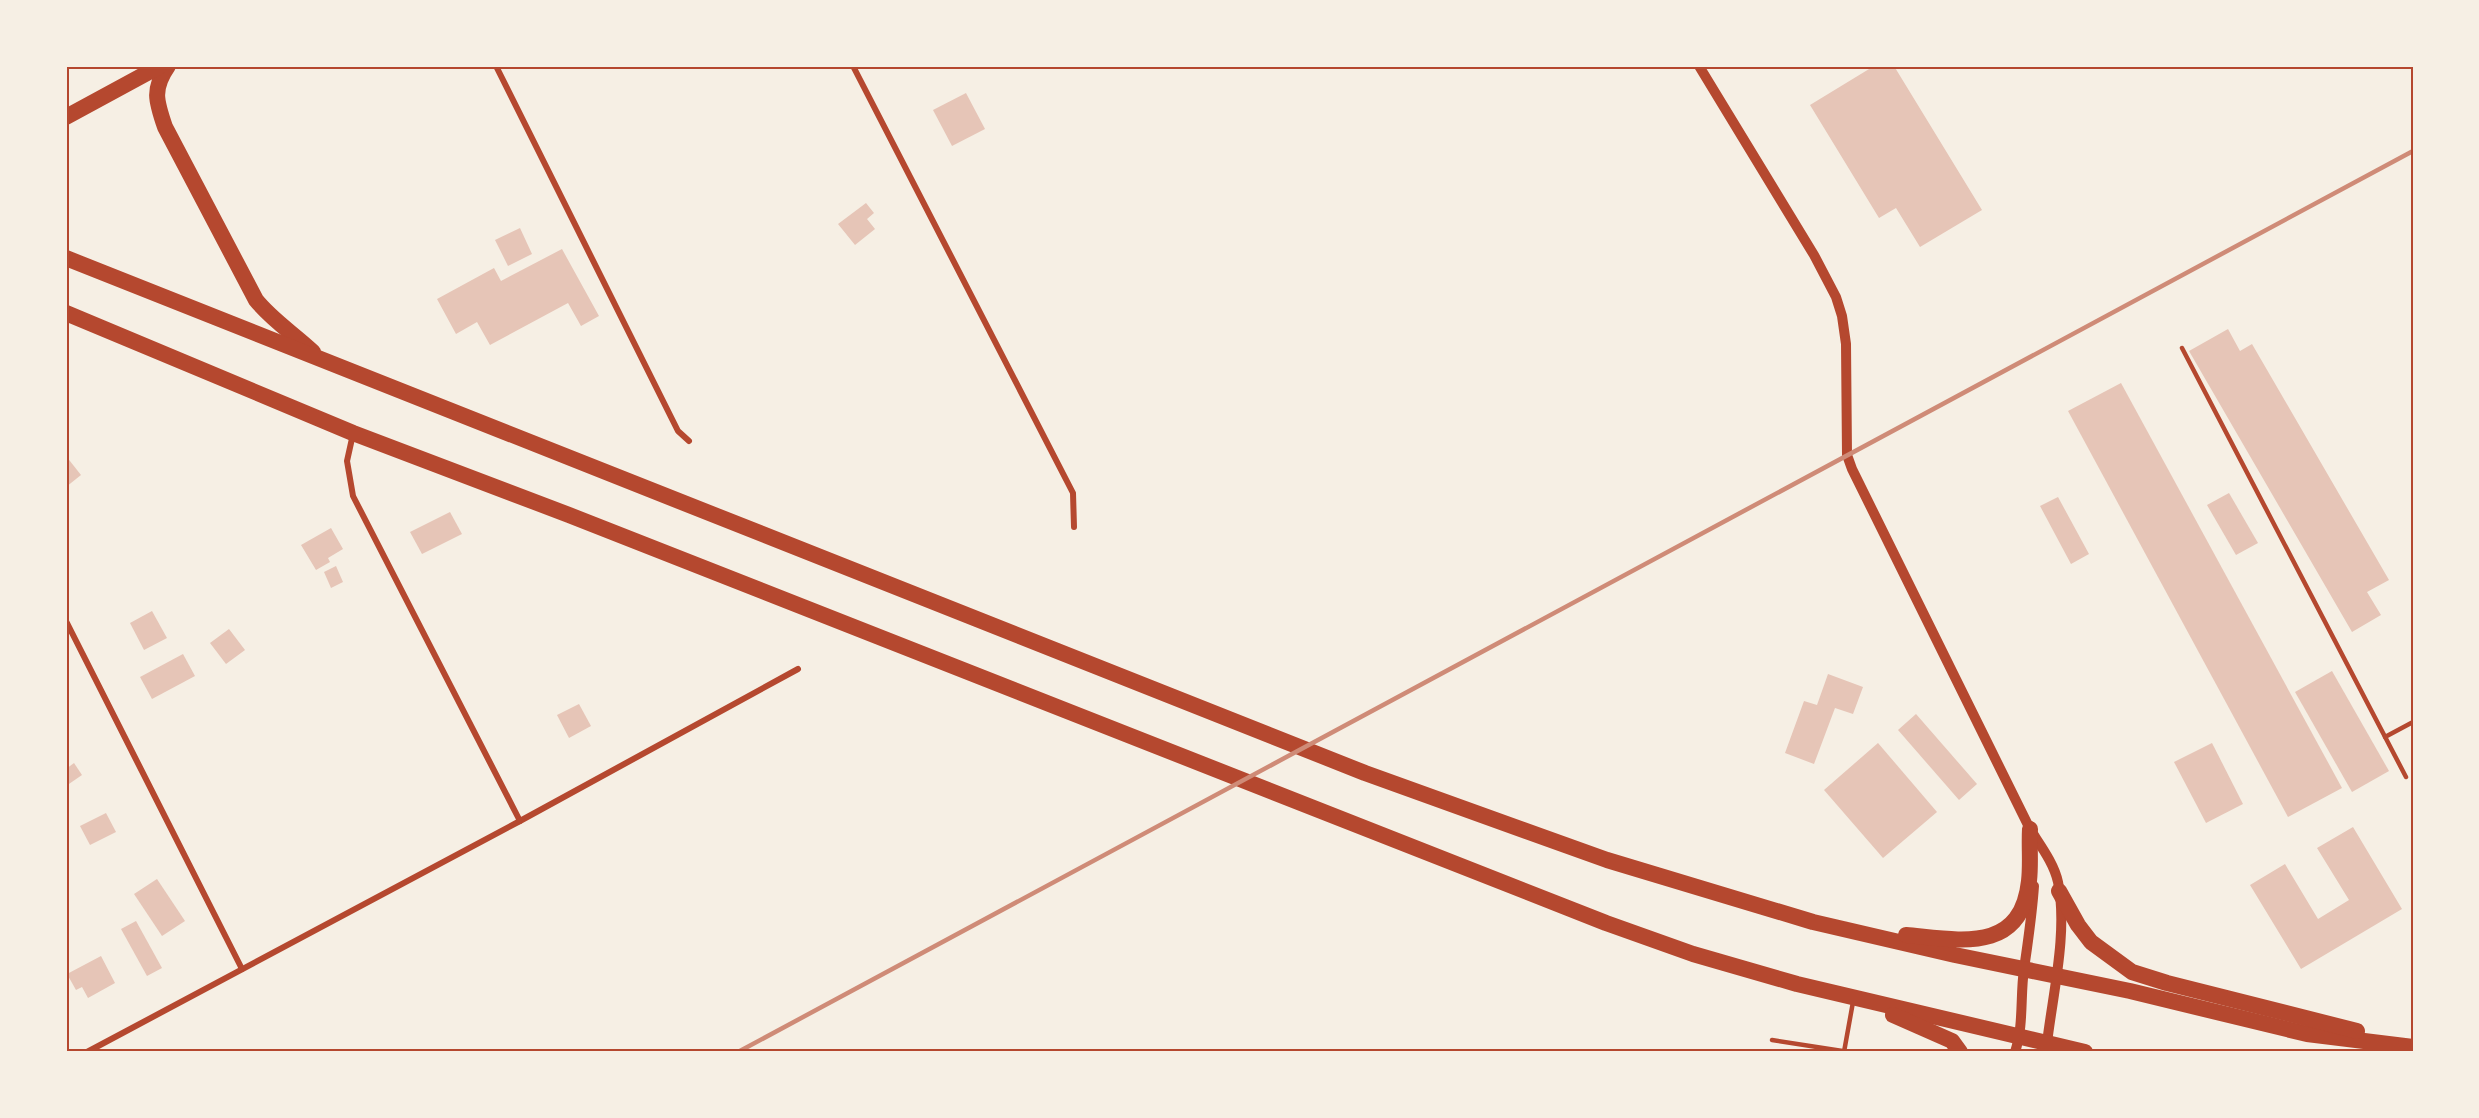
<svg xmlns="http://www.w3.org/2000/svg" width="2479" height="1118" font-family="Barlow,sans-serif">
<rect width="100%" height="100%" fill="#f6efe4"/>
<g fill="#e6c5b7">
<path d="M1874,66H1894L1982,210L1920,247L1896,208L1879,218L1810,105Z"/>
<path d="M966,93L985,129L952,146L933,110Z"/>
<path d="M866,203L874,213L867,219L875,229L855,245L838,224Z"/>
<path d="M520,228L532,254L508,266L495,240Z"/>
<path d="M562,249L599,316L581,326L568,303L490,345L477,322L456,334L437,299L494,268L501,281Z"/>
<path d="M2228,329L2240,351L2252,344L2389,580L2367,592L2381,615L2352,632L2189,351Z"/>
<path d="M2121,383L2342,788L2288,817L2068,411Z"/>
<path d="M66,456L81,475L66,487Z"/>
<path d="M2229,493L2258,543L2236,555L2207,505Z"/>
<path d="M2058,497L2089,554L2071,564L2040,506Z"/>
<path d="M450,512L462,534L422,554L410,532Z"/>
<path d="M331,528L343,549L328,558L330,562L316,570L301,545Z"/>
<path d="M336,566L343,582L331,588L324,572Z"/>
<path d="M152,611L167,638L144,650L130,623Z"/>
<path d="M229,629L245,650L226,664L210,643Z"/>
<path d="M183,654L195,676L152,699L140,677Z"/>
<path d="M2332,671L2389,771L2352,792L2295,692Z"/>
<path d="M1828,674L1863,687L1853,714L1835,708L1814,764L1785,753L1804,701L1817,705Z"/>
<path d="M579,704L591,726L569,738L557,715Z"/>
<path d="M1916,714L1977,784L1959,800L1898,730Z"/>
<path d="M1878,743L1937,812L1883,858L1824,790Z"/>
<path d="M2212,743L2243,804L2206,823L2174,762Z"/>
<path d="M74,763L82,775L66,786V769Z"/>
<path d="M106,813L116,832L90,845L80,826Z"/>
<path d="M2353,827L2402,909L2301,969L2250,885L2285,864L2318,919L2349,900L2317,848Z"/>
<path d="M157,879L185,921L162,936L134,894Z"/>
<path d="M136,921L162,968L147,976L121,929Z"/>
<path d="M101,956L115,983L88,998L82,987L76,990L67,974Z"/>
</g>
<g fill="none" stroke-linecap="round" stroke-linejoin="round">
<g stroke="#b5482f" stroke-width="4.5">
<path d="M2182,348L2406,777"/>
<path d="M2385,737L2413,722"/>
<path d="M1772,1040L1849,1052"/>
<path d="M1844,1052L1853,1002"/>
</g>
<g stroke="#b5482f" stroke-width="6">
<path d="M496,66L672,419L678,431L689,441"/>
<path d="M853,66L1073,493L1074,527"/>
<path d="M353,434L347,461L353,496L520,821"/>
<path d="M66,621L242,969"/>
<path d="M87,1052L520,821L798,669"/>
</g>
<g stroke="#b5482f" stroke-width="10">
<path d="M1699,66L1814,255L1836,297L1842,316L1846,344L1847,455L1852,469L2030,829C2040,845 2054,863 2058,882C2068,931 2053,993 2047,1043L2043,1052"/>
<path d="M2015,1052C2024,1025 2020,997 2024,969C2028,942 2032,915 2034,886"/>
</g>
<g stroke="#b5482f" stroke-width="16">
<path d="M168,66C152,89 156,101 165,127L256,300C272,320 294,334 313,352"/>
<path d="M66,117L160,66"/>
<path d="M66,258L1365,773L1607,860L1813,922L1955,955L2130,991L2307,1034L2413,1047"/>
<path d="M66,313L353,433L569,515L1606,923L1693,954L1797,984L2085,1052"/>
<path d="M2059,891L2078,925L2091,942L2132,972L2167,983L2357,1031"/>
<path d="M1906,935C1960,940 2021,954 2029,881C2031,864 2029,846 2030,829"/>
<path d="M1893,1015L1952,1041L1960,1052"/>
</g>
<path stroke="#cf8b77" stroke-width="4.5" d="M738,1052L2413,151"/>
</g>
<rect width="2479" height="1118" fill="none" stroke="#f6efe4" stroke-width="135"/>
<rect x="68" y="68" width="2344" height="982" fill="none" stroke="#b5482f" stroke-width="2"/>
</svg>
